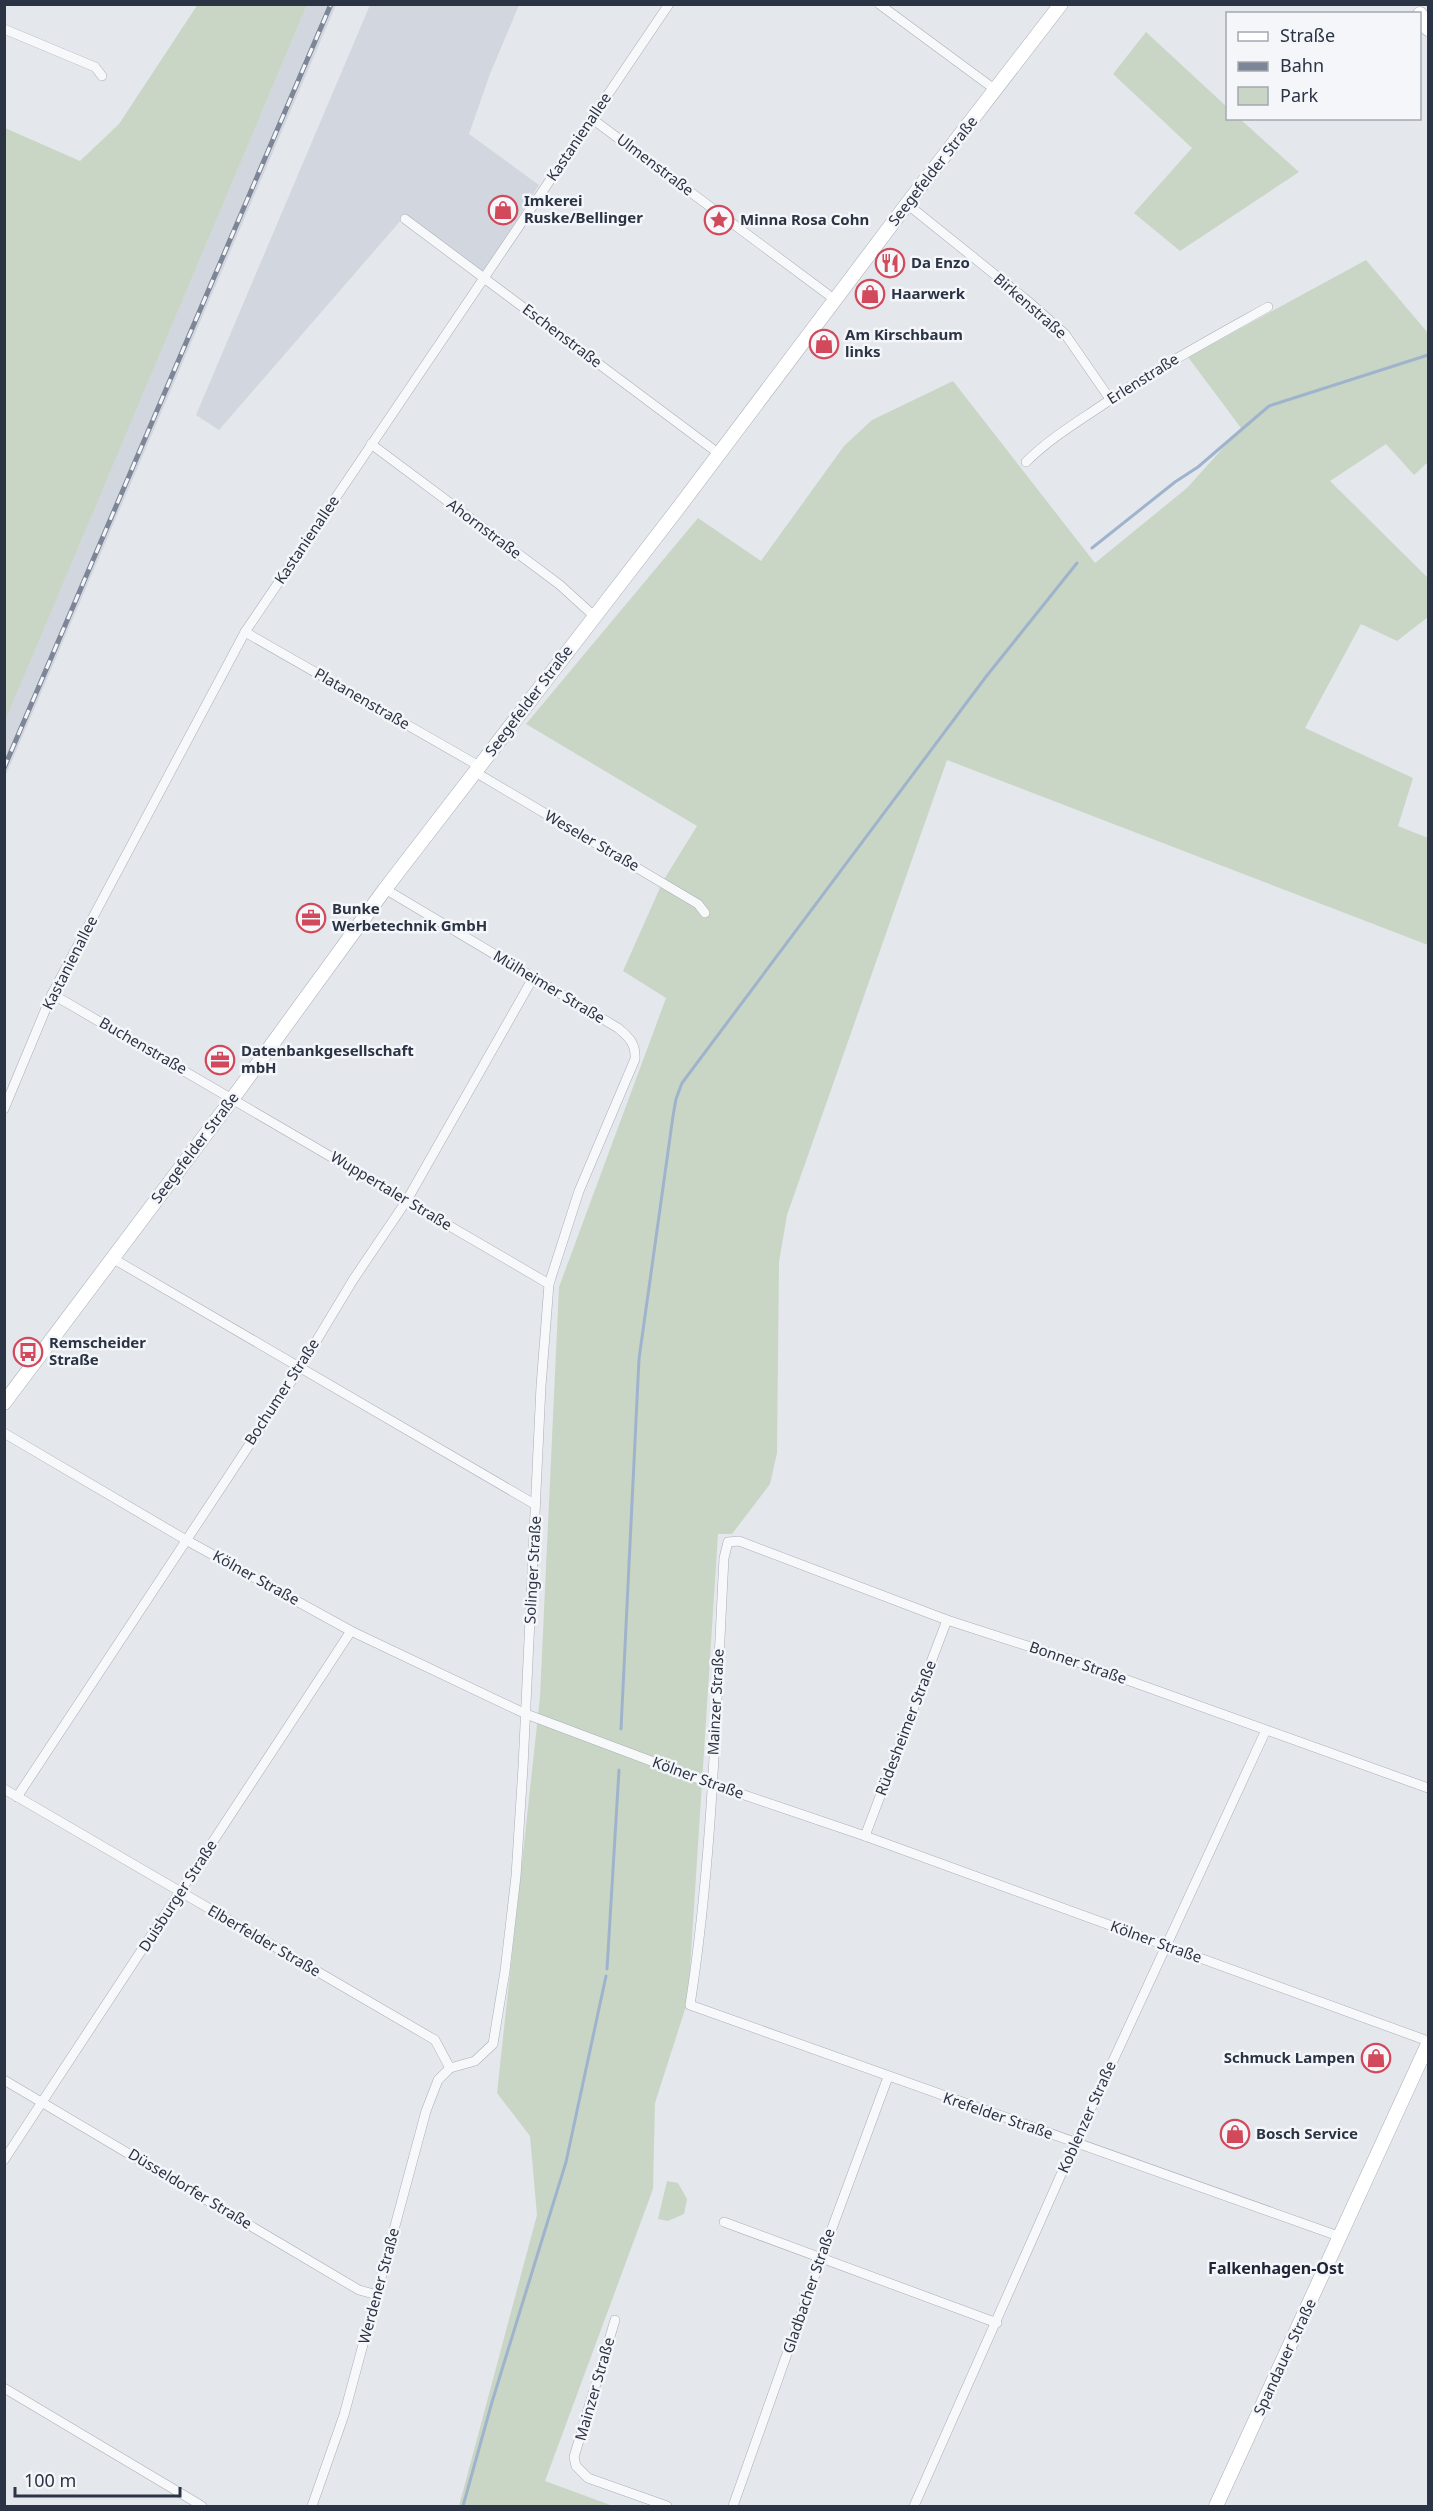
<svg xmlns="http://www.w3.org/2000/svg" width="1433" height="2511" font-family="'Noto Sans',sans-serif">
<rect width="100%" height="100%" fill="#e4e7ec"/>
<g fill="#d2d6de">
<path d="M307,5H336L5,777V720Z"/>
<path d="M370,5H519L490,74L469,134L539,185L482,274L402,219L219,430L196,415Z"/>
</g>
<g fill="#c9d6c5">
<path d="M198,4L307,5L5,721V128L80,161L119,124Z"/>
<path d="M1146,32L1227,107L1228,118L1240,119L1299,172L1180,251L1134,213L1192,148L1113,74Z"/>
<path d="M1366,260L1428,333V462L1414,475L1386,444L1330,481L1428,578V617L1397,641L1361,624L1305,728L1413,778L1398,826L1428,838V945L947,760L787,1215L779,1262L777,1453L770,1484L732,1534H718L688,2000L655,2103L653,2189L545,2481L613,2506H459L537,2215L530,2136L497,2093L540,1697L559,1287L666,998L623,971L663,881L697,826L526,724L698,518L761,561L844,446L872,420L953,381L1095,563L1187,488L1241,428L1188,357Z"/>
<path d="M667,2181L678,2183L687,2199L684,2214L668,2221L658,2219Z"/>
</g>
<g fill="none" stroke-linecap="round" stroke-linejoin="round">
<g stroke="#9fb4cc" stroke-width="3">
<path d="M1092,548L1175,482L1198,467L1269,406L1428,355"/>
<path d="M621,1729L639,1359L673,1116L676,1099L682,1083L985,678L1077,563"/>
<path d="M607,1969L619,1770"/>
<path d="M463,2506L492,2402L566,2162L606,1976"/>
</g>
<g stroke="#a9aeb7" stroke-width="10">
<g id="street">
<path d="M879,4L997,91"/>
<path d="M4,29L95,67L102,76"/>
<path d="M591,118L834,299"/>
<path d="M907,204L1029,302L1065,334L1110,399"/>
<path d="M405,219L718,453"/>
<path d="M371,444L560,585L594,616"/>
<path d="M1026,462C1047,441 1071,426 1095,410C1150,372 1209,340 1268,307"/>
<path d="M245,632L479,766"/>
<path d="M475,772L698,904L705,913"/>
<path d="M385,889L618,1028C629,1037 636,1044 635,1059L579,1191L549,1284L541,1386L523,1767L516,1876L505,1971L493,2044L475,2061L450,2068"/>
<path d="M52,994L549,1284"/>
<path d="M4,1109L52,994L245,632L669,4"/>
<path d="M112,1258L536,1505"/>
<path d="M4,1433L186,1540L351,1631L526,1714L712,1784L865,1836L1428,2041"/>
<path d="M4,1789L435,2040L450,2068"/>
<path d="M17,1797L300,1368L353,1280L407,1200L533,978"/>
<path d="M865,1836L947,1620"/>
<path d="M4,2080L359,2290L377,2295"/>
<path d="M4,2160L351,1631"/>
<path d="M724,2222L997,2323"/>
<path d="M1341,2237L690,2005C713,1857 716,1707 724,1558L728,1542L739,1541L947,1620L1077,1662L1428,1788"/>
<path d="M615,2320L574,2457L576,2466L588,2478L667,2506"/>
<path d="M4,2388L202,2506"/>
<path d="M312,2506L344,2415L426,2111L438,2080L450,2068"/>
<path d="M733,2506L821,2258L888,2077"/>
<path d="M914,2506L1075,2143L1266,1730"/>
</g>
</g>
<g stroke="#a9aeb7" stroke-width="15">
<g id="secondary">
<path d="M1420,14L1428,29"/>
<path d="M4,1403L233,1098L385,889L676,511L907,204L1061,4"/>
<path d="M1216,2506L1428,2044"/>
</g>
</g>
<use href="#street" stroke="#f7f8fa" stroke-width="9"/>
<use href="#secondary" stroke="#fff" stroke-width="14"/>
<g stroke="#7d8696" stroke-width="5">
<path id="rail" d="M4,768L331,4"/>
</g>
<use href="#rail" stroke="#f4f6f9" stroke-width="3" stroke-dasharray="9" stroke-linecap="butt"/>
</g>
<defs>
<g id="shop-ring" transform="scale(1.5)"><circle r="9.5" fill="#f4f6f9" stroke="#d1495b" stroke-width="1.5"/><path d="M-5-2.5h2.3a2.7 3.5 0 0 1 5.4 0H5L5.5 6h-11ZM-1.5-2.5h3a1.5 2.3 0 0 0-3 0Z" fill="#d1495b"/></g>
<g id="sight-ring" transform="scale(1.5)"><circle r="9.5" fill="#f4f6f9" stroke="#d1495b" stroke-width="1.5"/><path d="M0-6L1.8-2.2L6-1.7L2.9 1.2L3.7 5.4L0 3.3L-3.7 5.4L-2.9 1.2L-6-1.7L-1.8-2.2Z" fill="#d1495b"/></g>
<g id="restaurant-ring" transform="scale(1.5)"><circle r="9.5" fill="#f4f6f9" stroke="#d1495b" stroke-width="1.5"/><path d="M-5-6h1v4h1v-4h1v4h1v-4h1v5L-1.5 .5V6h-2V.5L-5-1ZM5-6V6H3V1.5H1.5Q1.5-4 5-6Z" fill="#d1495b"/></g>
<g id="office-ring" transform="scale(1.5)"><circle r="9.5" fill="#f4f6f9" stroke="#d1495b" stroke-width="1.5"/><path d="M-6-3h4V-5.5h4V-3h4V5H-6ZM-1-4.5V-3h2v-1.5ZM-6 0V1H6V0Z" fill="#d1495b"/></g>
<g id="bus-ring" transform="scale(1.5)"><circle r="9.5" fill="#f4f6f9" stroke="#d1495b" stroke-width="1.5"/><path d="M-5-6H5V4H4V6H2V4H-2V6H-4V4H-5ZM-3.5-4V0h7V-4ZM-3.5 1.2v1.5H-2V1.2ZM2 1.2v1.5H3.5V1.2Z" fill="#d1495b"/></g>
</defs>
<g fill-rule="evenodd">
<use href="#shop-ring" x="503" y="210"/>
<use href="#sight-ring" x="719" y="220"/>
<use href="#restaurant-ring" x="890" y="263"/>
<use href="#shop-ring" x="870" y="294"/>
<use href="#shop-ring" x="824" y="344"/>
<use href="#office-ring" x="311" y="918"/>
<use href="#office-ring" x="220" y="1060"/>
<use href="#bus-ring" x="28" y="1352"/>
<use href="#shop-ring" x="1376" y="2058"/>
<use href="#shop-ring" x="1235" y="2134"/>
</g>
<g text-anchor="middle" stroke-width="5" stroke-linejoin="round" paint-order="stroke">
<g font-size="15" fill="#2b3445" stroke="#f4f6f9">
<text transform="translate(579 137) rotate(-56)" y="5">Kastanienallee</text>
<text transform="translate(655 165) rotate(37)" y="5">Ulmenstraße</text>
<text transform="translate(933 171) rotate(-52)" y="5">Seegefelder Straße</text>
<text transform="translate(1030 306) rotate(41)" y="5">Birkenstraße</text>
<text transform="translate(562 336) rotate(37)" y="5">Eschenstraße</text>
<text transform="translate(1143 379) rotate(-32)" y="5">Erlenstraße</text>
<text transform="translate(484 529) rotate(37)" y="5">Ahornstraße</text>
<text transform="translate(307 540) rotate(-56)" y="5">Kastanienallee</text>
<text transform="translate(362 699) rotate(30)" y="5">Platanenstraße</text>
<text transform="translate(529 701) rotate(-53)" y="5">Seegefelder Straße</text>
<text transform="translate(592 841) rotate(30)" y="5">Weseler Straße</text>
<text transform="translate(70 963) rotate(-63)" y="5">Kastanienallee</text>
<text transform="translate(549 987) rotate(31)" y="5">Mülheimer Straße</text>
<text transform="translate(143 1046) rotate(30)" y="5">Buchenstraße</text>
<text transform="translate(195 1148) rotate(-53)" y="5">Seegefelder Straße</text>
<text transform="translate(391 1191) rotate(31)" y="5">Wuppertaler Straße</text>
<text transform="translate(282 1392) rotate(-57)" y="5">Bochumer Straße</text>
<text transform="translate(533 1570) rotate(-87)" y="5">Solinger Straße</text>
<text transform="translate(256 1578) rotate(29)" y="5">Kölner Straße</text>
<text transform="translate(1078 1663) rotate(19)" y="5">Bonner Straße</text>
<text transform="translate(716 1702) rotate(-87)" y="5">Mainzer Straße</text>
<text transform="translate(906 1728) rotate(-69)" y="5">Rüdesheimer Straße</text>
<text transform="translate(698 1778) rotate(20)" y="5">Kölner Straße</text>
<text transform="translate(178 1896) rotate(-57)" y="5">Duisburger Straße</text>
<text transform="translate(264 1941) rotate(30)" y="5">Elberfelder Straße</text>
<text transform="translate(1156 1942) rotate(20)" y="5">Kölner Straße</text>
<text transform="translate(998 2116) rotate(19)" y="5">Krefelder Straße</text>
<text transform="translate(1087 2117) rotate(-66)" y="5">Koblenzer Straße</text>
<text transform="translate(190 2189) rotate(31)" y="5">Düsseldorfer Straße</text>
<text transform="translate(379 2286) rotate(-75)" y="5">Werdener Straße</text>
<text transform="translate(809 2291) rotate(-71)" y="5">Gladbacher Straße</text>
<text transform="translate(1285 2357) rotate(-65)" y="5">Spandauer Straße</text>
<text transform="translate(595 2389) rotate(-74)" y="5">Mainzer Straße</text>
</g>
<g font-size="15" font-weight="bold" fill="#2b3445" stroke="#f4f6f9" text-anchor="start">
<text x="524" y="206">Imkerei<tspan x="524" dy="17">Ruske/Bellinger</tspan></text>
<text x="740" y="225">Minna Rosa Cohn</text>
<text x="911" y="268">Da Enzo</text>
<text x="891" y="299">Haarwerk</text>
<text x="845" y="340">Am Kirschbaum<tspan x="845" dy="17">links</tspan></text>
<text x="332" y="914">Bunke<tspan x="332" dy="17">Werbetechnik GmbH</tspan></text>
<text x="241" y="1056">Datenbankgesellschaft<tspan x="241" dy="17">mbH</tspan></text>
<text x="49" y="1348">Remscheider<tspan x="49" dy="17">Straße</tspan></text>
<text x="1355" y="2063" text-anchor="end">Schmuck Lampen</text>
<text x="1256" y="2139">Bosch Service</text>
</g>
<g font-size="16" font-weight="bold" fill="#1d2536" stroke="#f4f6f9">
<text x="1276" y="2274">Falkenhagen-Ost</text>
</g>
</g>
<rect width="1433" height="2511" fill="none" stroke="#2b3445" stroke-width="12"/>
<rect x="1226" y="12" width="195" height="108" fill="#f4f6f9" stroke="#a4a8b1" stroke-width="1.5"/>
<rect x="1238" y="32" width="30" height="9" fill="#ffffff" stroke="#a4a8b1" stroke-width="1.5"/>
<text x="1280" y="42" font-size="18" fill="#2b3445">Straße</text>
<rect x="1238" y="62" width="30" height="9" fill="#7d8696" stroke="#a4a8b1" stroke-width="1.5"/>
<text x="1280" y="72" font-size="18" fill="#2b3445">Bahn</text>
<rect x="1238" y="87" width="30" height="18" fill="#c9d6c5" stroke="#a4a8b1" stroke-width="1.5"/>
<text x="1280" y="102" font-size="18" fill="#2b3445">Park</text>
<path d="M15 2487v9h165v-9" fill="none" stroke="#2b3445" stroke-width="3"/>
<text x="24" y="2487" font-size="18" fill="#2b3445" stroke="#f4f6f9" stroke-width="4.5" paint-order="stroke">100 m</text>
</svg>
